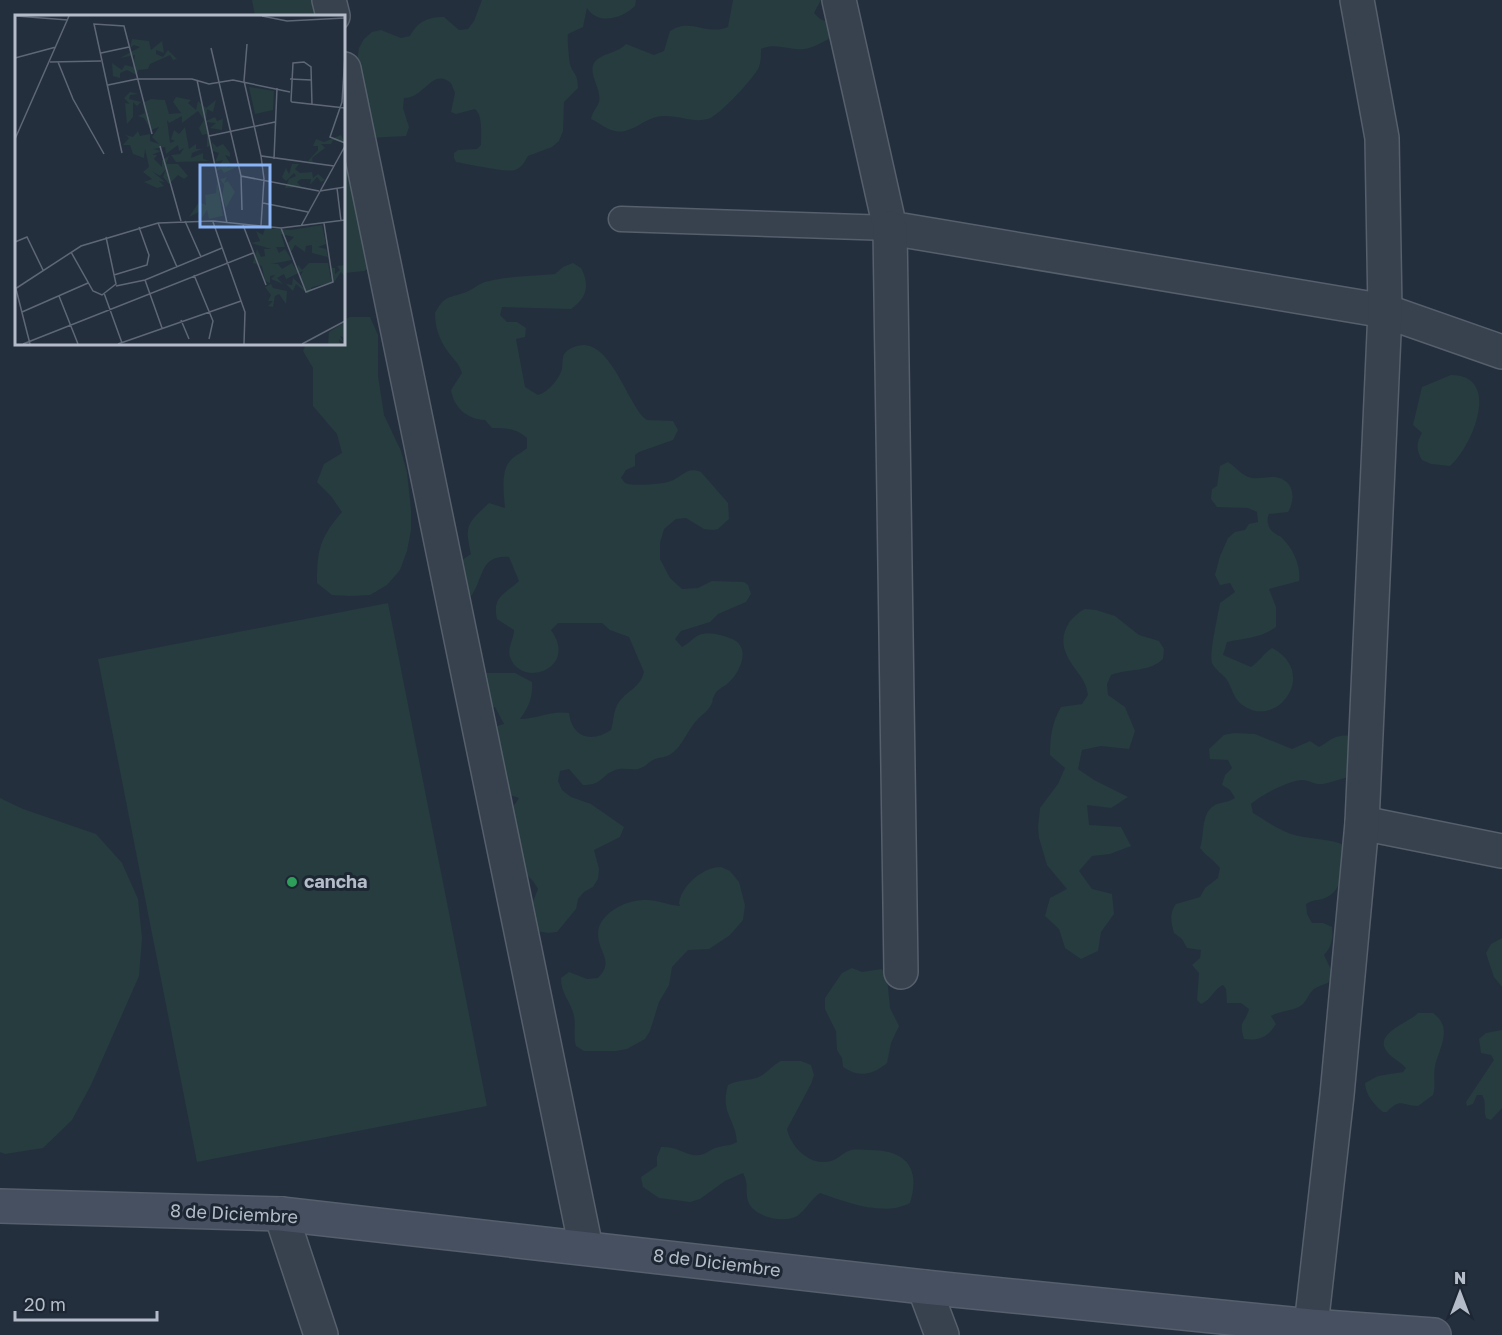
<svg xmlns="http://www.w3.org/2000/svg" width="1502" height="1335" font-family="'Golos Text',sans-serif">
<rect width="100%" height="100%" fill="#242f3e"/>
<g fill="#263c3f">
<path d="M252,0H321V16H255Z"/>
<path d="M482,0H636L635,6C623,18 598,26 587,8L583,27L568,34C567,38 569,59 570,64C573,75 578,72 578,88L564,102L563,131L559,141L552,147L528,156C524,162 523,167 515,170C509,173 467,164 456,162L454,158V153L458,150L477,149L481,145C481,134 483,116 475,109L456,114L451,112L455,93L451,83C432,67 425,98 404,98L403,108L409,127L406,136L368,138L366,94L356,67L359,48L364,39L372,32L381,30L401,38L410,36C418,21 428,17 444,17L459,30L468,29L474,21Z"/>
<path d="M733,0H821L814,13L820,19L830,23L831,38C822,42 813,48 804,49C789,51 777,42 761,49C761,56 761,61 759,67C755,77 718,117 708,119C693,123 678,115 663,116C646,116 632,135 615,131C607,130 600,123 591,119C593,110 597,108 599,102C603,88 581,67 601,57C610,52 618,52 626,44L654,55L664,51L670,31C692,17 705,36 728,27Z"/>
<path d="M344,169L347,171L351,190L380,261L364,271L344,273Z"/>
<path d="M573,263L581,268C590,285 587,298 571,309L502,307L500,315L507,322H517L526,328L525,337L516,339L525,387L538,395C548,392 557,381 561,372C563,367 562,363 563,358C564,349 577,345 585,345C611,347 627,399 643,417L647,420L673,421L678,430L673,440L639,452L635,455V466L626,470L621,478C624,481 624,483 628,484C635,486 665,484 671,481C683,476 687,466 701,472L728,503L729,519L718,529L713,530L704,529L686,518L676,519L664,529L660,543V559L670,578L682,589L698,588L712,581L744,582L748,585L751,594L746,602L718,614L710,622L681,631L675,639L682,647C688,644 691,640 697,636C706,630 723,635 732,639C752,647 740,674 727,684C722,688 717,689 714,696C710,704 715,697 711,705C709,710 703,714 699,718C688,728 683,746 671,754C665,758 659,757 653,760C647,763 646,767 638,769C630,770 622,767 615,770C600,776 603,785 583,785L569,769L560,771L558,781L562,790L571,797L591,804L624,827L620,837L594,850L599,869L598,879L593,887L584,892L578,899L576,909L557,932L548,933L537,931L527,907L534,899L538,889L533,881L519,867L505,812L513,807L519,798L510,795L494,727L504,724L495,707H486L483,673H515L532,682C533,697 529,707 520,719C537,719 551,710 569,713C572,738 592,743 611,730C614,721 613,710 619,702C629,689 639,689 644,672L629,637L610,630L602,623H558L551,630C579,669 521,689 510,657C507,648 514,639 514,630L497,619C492,596 504,595 519,581L509,557C480,555 484,577 472,595L464,597L453,566L471,554C464,524 468,523 489,503L505,508C504,495 500,470 511,460C515,455 522,453 527,448V438C515,428 506,428 492,428L485,420C467,419 454,408 451,390L462,373C460,366 457,363 452,357C441,344 435,330 435,313C444,296 448,298 464,293C472,290 477,285 485,282C509,276 531,276 555,274L563,267Z"/>
<path d="M350,317H370L378,335V376L384,415L401,451L407,472L411,510V530L407,551L400,570L387,585L370,595L350,596L332,595L317,583C317,549 320,538 342,512L331,496L317,482L324,464L342,453L337,434L313,406V368L303,351L306,344H344V320Z"/>
<path d="M1451,375C1502,375 1473,446 1450,466L1431,464L1422,460C1416,449 1416,444 1422,433L1413,425L1422,387Z"/>
<path d="M1228,462C1237,468 1242,476 1252,478C1259,479 1265,477 1272,477C1293,477 1297,497 1288,512L1269,514C1268,515 1267,522 1268,523C1269,531 1275,533 1281,537C1293,548 1301,565 1299,581L1269,589L1276,607V627C1261,638 1245,638 1227,642L1223,655L1251,667C1259,662 1263,654 1272,648C1320,673 1276,732 1241,704C1233,697 1232,688 1227,680C1223,674 1215,670 1212,663C1209,654 1218,615 1220,603L1235,592L1230,583L1220,585L1215,575L1220,556L1228,538L1235,532L1245,530L1249,524L1258,522L1257,512L1248,508L1217,507L1211,499L1212,489L1217,486L1220,466Z"/>
<path d="M388,603L487,1106L197,1162L98,659Z"/>
<path d="M1085,609L1096,610L1115,616L1139,635L1159,641L1164,649L1163,659C1148,673 1129,668 1111,675L1107,684L1108,695L1125,707L1135,731L1129,749L1101,746L1082,750L1078,769L1094,780L1128,797L1111,808L1087,805L1089,825L1121,827L1131,846L1110,854L1092,856L1079,871L1092,889L1112,894L1114,914L1101,932L1098,951L1081,959L1065,948L1059,929L1045,916L1050,898L1067,889L1047,865L1039,838L1038,827L1040,808L1058,784L1065,768L1050,755C1050,738 1052,722 1061,707L1082,704L1088,695C1086,677 1072,669 1066,653C1058,635 1069,617 1085,609Z"/>
<path d="M1234,733L1255,734L1292,749L1310,741L1319,747C1325,744 1330,739 1336,737C1352,731 1371,743 1382,753V763L1378,771L1380,812L1351,777C1341,778 1333,782 1323,784C1316,785 1310,781 1304,780C1291,779 1261,795 1251,804L1253,813C1265,820 1279,830 1291,834C1310,840 1330,838 1347,846C1345,863 1344,891 1325,898C1317,901 1314,899 1306,904L1307,914L1312,923H1323L1332,927C1333,939 1332,946 1324,955L1333,974L1328,983C1322,985 1315,987 1311,992C1307,997 1306,1003 1299,1007C1290,1011 1280,1011 1271,1016L1276,1024C1268,1037 1259,1041 1244,1039C1238,1020 1245,1024 1249,1009L1241,1003H1227L1226,989L1223,985C1214,989 1211,1000 1201,1004L1197,1000L1199,973L1192,965L1200,958L1201,950L1187,948L1182,939L1174,933C1171,922 1169,913 1176,904L1200,897L1205,888L1218,878L1220,868C1214,860 1206,856 1200,848C1205,834 1200,811 1217,804C1224,802 1229,802 1235,798L1230,790L1222,785L1225,775L1232,768L1228,760L1210,759L1209,749L1224,735Z"/>
<path d="M0,798L23,809L96,834L122,863L138,899L142,938L139,976L91,1085L72,1120L43,1148L5,1154L0,1152Z"/>
<path d="M721,867L730,871L739,882L745,905L743,920L730,935L709,949L688,950L672,967L669,985L659,1002L650,1031L645,1039L627,1049L616,1051H584L576,1046C573,1036 576,1026 574,1016C571,1001 561,995 561,978L569,972L587,979L598,978C615,960 598,953 598,934C598,914 626,900 643,900C657,899 667,905 680,906L679,903C682,885 703,867 721,867Z"/>
<path d="M1502,938V987L1494,977L1486,953L1491,944Z"/>
<path d="M852,968L862,972L882,969L887,978L890,1008L899,1026L891,1043L887,1063C873,1075 859,1078 843,1067L842,1058L837,1050L836,1031L825,1009V998L842,973Z"/>
<path d="M1418,1013H1433C1454,1028 1439,1048 1435,1066C1433,1076 1436,1086 1433,1095L1418,1106C1401,1106 1401,1097 1387,1112H1383C1375,1106 1365,1094 1365,1083L1378,1076L1403,1072L1406,1068C1401,1062 1393,1059 1388,1053C1371,1034 1409,1023 1418,1013Z"/>
<path d="M1502,1030V1108L1491,1120L1486,1118C1483,1110 1487,1102 1482,1095H1477L1473,1104L1467,1106L1466,1102L1494,1060L1491,1055L1481,1053L1479,1039L1486,1033Z"/>
<path d="M781,1061H801L811,1065L814,1075L811,1084L787,1129C791,1147 810,1167 831,1161C838,1159 844,1152 851,1150C857,1149 864,1150 870,1150C906,1150 921,1168 910,1203C884,1217 846,1202 820,1193C811,1199 806,1210 797,1216C784,1224 753,1217 748,1201C745,1191 749,1184 743,1173L725,1181L700,1199L690,1202L659,1198L643,1187L641,1177L657,1166V1157L661,1147C674,1146 681,1152 693,1155C705,1157 709,1149 719,1147C728,1144 728,1147 737,1142C735,1118 720,1113 728,1085C737,1080 746,1081 756,1078C766,1075 771,1066 781,1061Z"/>
</g>
<g fill="none" stroke-linecap="round" stroke-linejoin="round">
<g stroke="#565f6c" stroke-width="27">
<path id="lane" d="M621,219L890,228"/>
</g>
<g stroke="#565f6c" stroke-width="36">
<g id="street">
<path d="M329,0L333,16"/>
<path d="M839,0L890,228L1385,311L1502,352"/>
<path d="M344,69L586,1248"/>
<path d="M890,228L901,972"/>
<path d="M1362,823L1502,851"/>
<path d="M281,1214L321,1335"/>
<path d="M924,1287L942,1335"/>
<path d="M1311,1326L1337,1095L1362,823L1385,311L1382,138L1357,0"/>
</g>
</g>
<g stroke="#565f6c" stroke-width="36">
<path id="secondary" d="M0,1206L281,1214L924,1287L1311,1326L1434,1335"/>
</g>
<use href="#lane" stroke="#38414e" stroke-width="24"/>
<use href="#street" stroke="#38414e" stroke-width="33"/>
<use href="#secondary" stroke="#465061" stroke-width="33"/>
</g>
<circle fill="#2e9e5b" stroke="#1d2633" stroke-width="2" cx="292" cy="882" r="6"/>
<g text-anchor="middle" stroke-width="6" stroke-linejoin="round" paint-order="stroke">
<g font-size="18" font-weight="bold" fill="#b4bcc9" stroke="#1d2633" text-anchor="start">
<text x="304" y="888">cancha</text>
</g>
<g font-size="18" fill="#b4bcc9" stroke="#1d2633">
<text transform="translate(234 1214) rotate(3)" y="6">8 de Diciembre</text>
<text transform="translate(717 1263) rotate(7)" y="6">8 de Diciembre</text>
</g>
</g>
<g transform="translate(15 15)">
<rect width="330" height="330" fill="#242f3e"/>
<path d="M117,24L134,26L136,35L147,26L149,38L141,35V39L148,42L153,35L162,44L158,45L155,40L135,49L133,54L123,55L122,60L112,55L105,58V63L98,61L97,48L107,55L110,50L118,52L120,40L105,43L125,32L119,30L115,33ZM234,72L259,76L258,95L240,99ZM115,77L123,79L115,80L114,84L126,87L122,91L118,87V102L112,109L110,88L115,89L109,83ZM161,82L176,85L173,88L181,95L183,86L191,93L201,85L198,97L192,94L191,106L200,102L202,106L208,104L207,115L195,113L201,108L191,107L196,131L192,132V119L187,120L184,113L189,105L183,96L167,108V101L154,108L152,105L155,128L160,126L156,124L159,115L164,119L170,112L174,134L181,129V134H187L177,138L176,143L188,138V144L195,146L161,147L156,140L165,139L169,133L164,136L163,130L151,139L150,132L138,134L146,136L137,140H142L139,144L147,152V145L154,141L151,149H163L173,161L169,164L163,160L154,169L148,162L151,154L145,161L137,156L150,167L144,166L149,171L142,173L129,167L137,164L128,157L134,152L130,134L129,143L118,139L115,130H108L114,123L110,120L118,122L123,116L125,121L135,119V126L144,129L137,122L144,112L136,115L129,103L123,101L130,98L128,88L136,84L150,85L154,99L166,98L158,87ZM326,120L330,128L318,125L316,129H306L310,133L297,143L298,149L293,146L303,135V131H298L301,124L309,127ZM197,127L202,132L208,129L215,138V142L210,140L215,148L212,153L222,148V152L209,158L206,154L201,156L208,145L200,147L204,138L198,136ZM277,149H284L280,154L285,158L297,157L298,163L303,159L310,165L306,167L302,162L295,170L296,164H286L282,167L286,172L270,173L274,164L281,161L279,158L271,166L267,162L271,153L274,159ZM212,162L209,168L213,166L220,177L211,193L207,181L209,170L205,164ZM202,165L208,201L194,204L192,195L187,203H183L184,197L174,202L184,187L191,190L190,180L201,178ZM307,210L311,229L303,232L311,234L313,242L297,238V230L291,231L290,237L280,230L276,237L273,228L279,222L266,219L270,232H261L264,238L270,234L277,245L256,249H263L267,254L277,248L282,256L283,250L287,255L294,248H313L316,263L317,253H320V259L325,255L322,251L330,250V262L326,257L319,267L297,272L293,279L281,269L278,276L271,269L277,270L278,263L291,275L284,263L288,256L271,264L269,259L262,263L268,269L256,264L260,260L255,261V268L250,266L247,251L238,248L242,234L246,242L250,241L249,234H256L236,228L245,226L241,216L248,220L250,213L276,215ZM256,269L258,273L272,276L271,289L264,279L260,281L258,292L253,291L258,286H253L256,280L250,272ZM330,307V323L325,321L330,329L324,324L325,329H313L314,317Z" fill="#263c3f"/>
<path fill="none" stroke="#5e6776" stroke-width="1.5" d="M1,1L53,5M247,1L272,6L330,3M232,29L229,66L246,141M196,33L226,161L304,176M86,38L114,32M330,40L327,87L315,122L330,128M0,43L41,32M35,47L86,46M43,47L58,84L89,139M275,64L296,65M182,65L212,208M93,70L122,64H177L194,69L218,65L275,77M297,90L296,52L289,47L278,48L276,86L277,87L330,93M194,121L260,107M0,124L54,1M145,131L166,206M107,138L79,9L109,11L137,119M259,144L262,73M226,161L227,195M322,173L326,206M305,176L330,172M248,188L293,197M170,206L186,242M198,207L230,297L229,329M143,208L162,252M228,210L251,270M246,211L249,164L246,141L319,151M286,211L330,131M266,213L291,277L318,267L309,208M0,227L12,222L28,255M56,237L78,276L87,280L101,269L91,222M99,260L132,250L134,240L124,212M179,260L198,306L194,324M130,265L147,313M101,271L130,265L207,233M0,274L66,231L143,208L198,206L266,213L330,205M1,274L15,329M89,278L107,328M44,281L63,329M7,297L73,268M166,305L174,324M8,329L238,238M103,329L226,286M287,329L330,306"/>
<path fill="#8ab4f8" fill-opacity="0.15" stroke="#8ab4f8" stroke-width="3" d="M185,150H255V212H185Z"/>
<rect width="330" height="330" fill="none" stroke="#b4bcc9" stroke-width="3"/>
</g>
<g transform="translate(1460 1293)" stroke="#1d2633" stroke-width="4.5" paint-order="stroke">
<path d="M0-4.5L10 22L0 15L-10 22Z" fill="#b4bcc9"/>
<text y="-9" font-size="16" font-weight="bold" text-anchor="middle" fill="#b4bcc9">N</text>
</g>
<path d="M15 1311v9h142v-9" fill="none" stroke="#b4bcc9" stroke-width="3"/>
<text x="24" y="1311" font-size="18" fill="#b4bcc9" stroke="#1d2633" stroke-width="4.5" paint-order="stroke">20 m</text>
</svg>
